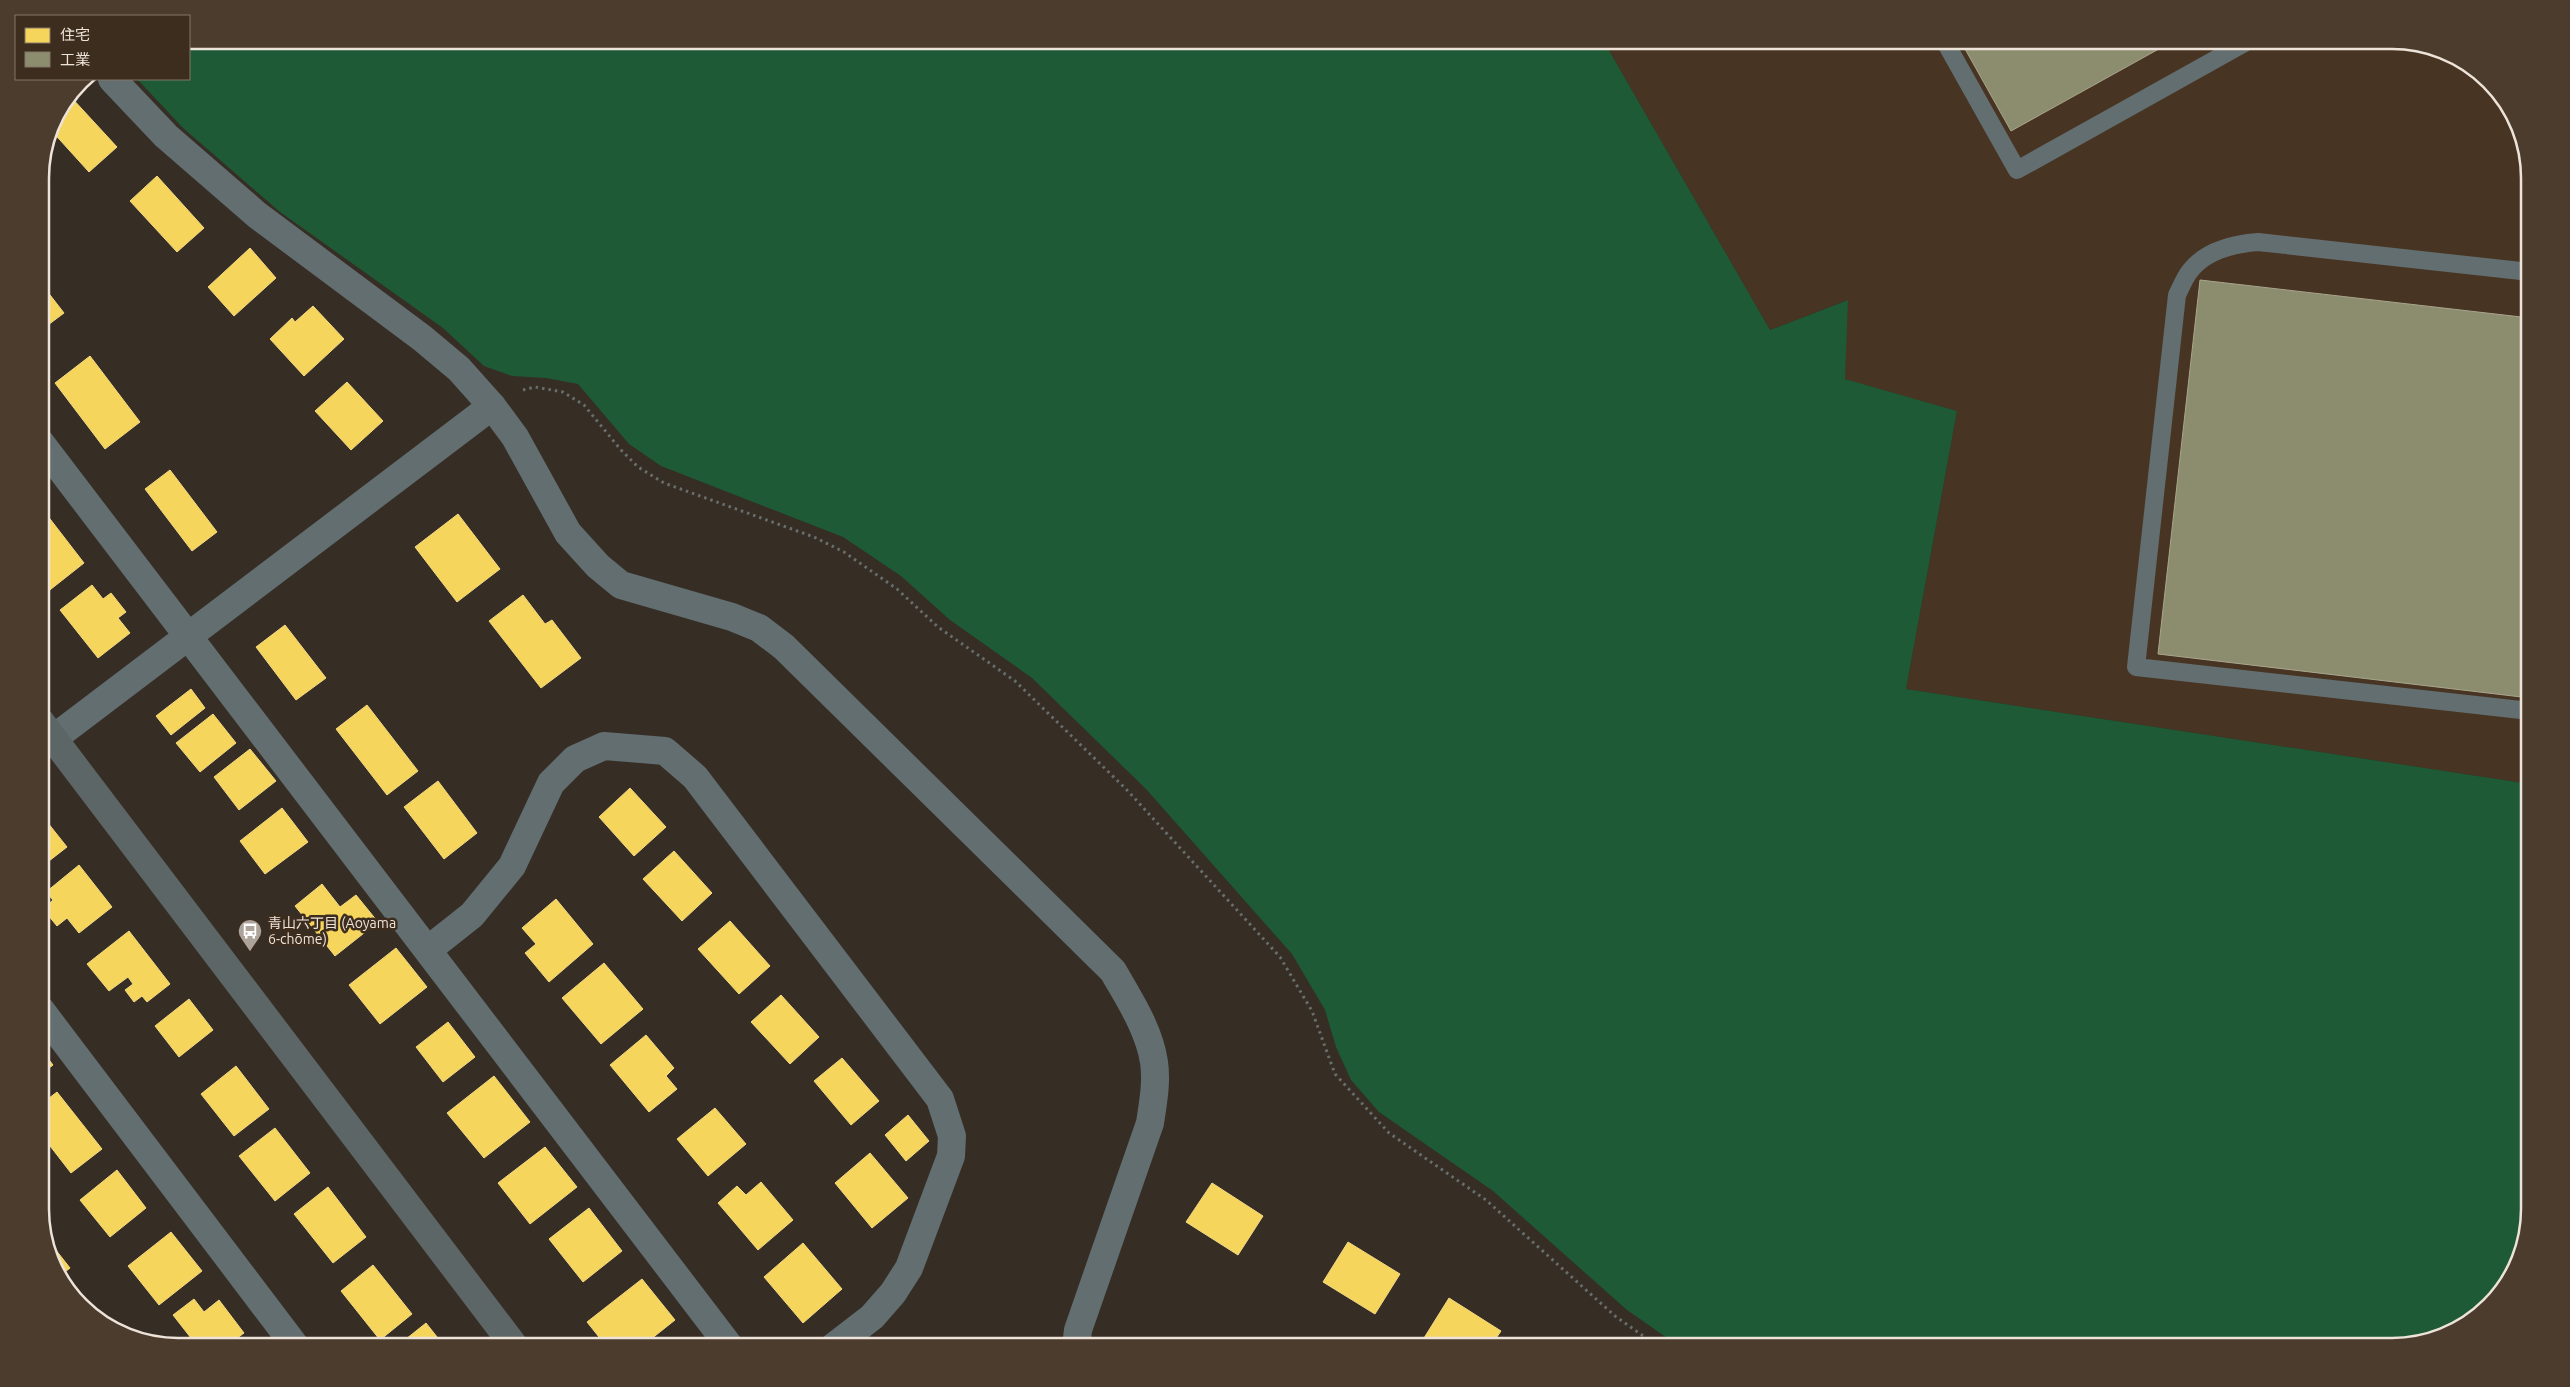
<svg xmlns="http://www.w3.org/2000/svg" width="2570" height="1387" font-family="Ubuntu,'Noto Sans JP',sans-serif">
<rect width="100%" height="100%" fill="#362d25"/>
<path fill="#483422" d="M1603,40H2392L2453,54L2507,101L2530,169V784L1906,689L1957,411L1844,379L1847,300L1770,330Z"/>
<path fill="#1d5a35" d="M189,40H1603L1770,330L1848,300L1845,379L1957,411L1906,689L2530,784V1209L2516,1270L2469,1324L2393,1347H1680L1627,1310L1493,1191L1379,1112L1351,1080L1336,1047L1325,1010L1292,954L1146,789L1032,678L950,620L901,576L843,537L661,466L629,444L578,384L546,378L512,376L484,366L443,328L280,212L183,128L137,79H189Z"/>
<g fill="#f6d55c" stroke="#f3d982">
<path d="M70,96L117,147L89,172L50,129Z"/>
<path d="M157,176L204,228L177,252L130,201Z"/>
<path d="M250,248L276,278L234,316L208,287Z"/>
<path d="M40,282L64,313L40,331Z"/>
<path d="M313,306L344,339L304,376L270,339L292,318L295,322Z"/>
<path d="M90,356L140,422L105,449L55,383Z"/>
<path d="M347,382L383,421L351,450L315,411Z"/>
<path d="M170,470L217,532L192,551L145,489Z"/>
<path d="M458,514L500,569L457,602L415,547Z"/>
<path d="M47,515L84,563L46,593L40,585V520Z"/>
<path d="M92,585L103,599L111,593L126,612L118,618L130,633L98,658L60,610Z"/>
<path d="M523,595L545,624L552,620L581,658L541,688L489,621Z"/>
<path d="M285,625L326,678L296,700L256,647Z"/>
<path d="M191,689L205,708L171,735L156,716Z"/>
<path d="M367,705L418,771L387,795L336,729Z"/>
<path d="M213,714L236,743L200,772L176,743Z"/>
<path d="M250,749L276,781L239,810L214,777Z"/>
<path d="M438,781L477,833L444,859L404,807Z"/>
<path d="M630,788L666,827L634,856L599,817Z"/>
<path d="M282,808L308,842L265,874L240,841Z"/>
<path d="M40,813L67,847L40,868Z"/>
<path d="M674,851L712,893L682,921L643,879Z"/>
<path d="M79,865L112,907L79,933L67,918L57,926L43,909L53,900L46,892Z"/>
<path d="M322,884L340,907L356,895L378,922L335,956L295,906Z"/>
<path d="M556,899L593,944L549,982L525,953L536,944L522,928Z"/>
<path d="M730,921L770,966L739,994L698,949Z"/>
<path d="M129,931L170,984L147,1002L142,996L134,1002L125,990L133,984L128,977L109,991L87,964Z"/>
<path d="M396,948L427,987L380,1024L349,985Z"/>
<path d="M604,963L643,1009L601,1044L562,998Z"/>
<path d="M781,995L819,1037L790,1064L751,1022Z"/>
<path d="M189,999L213,1030L179,1057L155,1026Z"/>
<path d="M448,1022L475,1057L443,1082L416,1047Z"/>
<path d="M646,1035L674,1068L666,1076L677,1089L649,1112L610,1065Z"/>
<path d="M40,1048L53,1065L40,1075Z"/>
<path d="M842,1058L879,1101L851,1125L814,1081Z"/>
<path d="M236,1066L269,1109L234,1136L201,1094Z"/>
<path d="M494,1076L530,1122L484,1158L447,1113Z"/>
<path d="M57,1092L102,1149L71,1173L40,1133V1105Z"/>
<path d="M715,1108L746,1144L708,1176L677,1139Z"/>
<path d="M908,1115L929,1141L906,1161L885,1135Z"/>
<path d="M275,1128L310,1173L275,1201L239,1156Z"/>
<path d="M545,1147L577,1187L530,1224L498,1183Z"/>
<path d="M870,1153L908,1198L872,1228L835,1183Z"/>
<path d="M117,1170L146,1208L110,1237L80,1200Z"/>
<path d="M761,1182L793,1220L758,1250L718,1203L737,1186L746,1195Z"/>
<path d="M1212,1183L1263,1216L1238,1255L1186,1222Z"/>
<path d="M328,1187L366,1237L333,1263L294,1214Z"/>
<path d="M589,1208L622,1251L583,1282L549,1239Z"/>
<path d="M171,1232L202,1271L159,1305L128,1266Z"/>
<path d="M48,1240L70,1268L60,1276Z"/>
<path d="M1348,1242L1400,1274L1375,1314L1323,1282Z"/>
<path d="M803,1243L842,1289L803,1323L764,1277Z"/>
<path d="M373,1265L412,1314L380,1340L341,1291Z"/>
<path d="M642,1279L675,1320L641,1347H607L587,1322Z"/>
<path d="M76,1291L93,1312L72,1294Z"/>
<path d="M1449,1298L1501,1331L1490,1347H1438L1424,1338Z"/>
<path d="M194,1299L204,1312L219,1300L244,1333L225,1347H198L173,1315Z"/>
<path d="M426,1323L445,1347H396Z"/>
</g>
<g fill="#8c8c6e" stroke="#a9a68e">
<path d="M1960,40H2175L2011,131Z"/>
<path d="M2200,280L2530,318V698L2158,654Z"/>
</g>
<g fill="none" stroke-linecap="round" stroke-linejoin="round">
<path stroke="#686e6c" stroke-width="3" stroke-dasharray="2.5 4" stroke-linecap="butt" d="M523,390L535,387L563,392L584,405L621,450L638,467L664,483L814,537L844,552L897,589L938,627L1015,681L1126,789L1280,957L1312,1011L1335,1074L1389,1133L1486,1200L1615,1316L1659,1347"/>
<g stroke="#626e70" stroke-width="18">
<path d="M1944,40L2017,170L2250,40"/>
<path d="M2530,272L2258,242C2233,244 2206,250 2190,271C2185,277 2181,287 2177,295L2136,667L2530,711"/>
</g>
<g stroke="#626e70" stroke-width="28">
<path d="M112,79L166,136L257,215L422,338L459,369L492,406L515,437L568,533L598,566L621,585L732,617L759,628L784,647L1113,971C1129,999 1149,1029 1154,1062C1157,1082 1153,1103 1150,1123L1078,1330L1076,1347"/>
<path d="M40,442L730,1347"/>
<path d="M54,738L492,406"/>
<path d="M429,949L472,915L512,866L551,783L575,759L604,746L665,751L695,777L940,1099L952,1136L951,1156L909,1268L893,1293L872,1317L833,1347"/>
<path d="M40,1009L296,1347"/>
</g>
<path stroke="#5d6666" stroke-width="28" d="M40,721L515,1347"/>
</g>
<defs>
<g id="bus-pin" transform="scale(1.25)"><path d="M0 17L-7.5 6A9.5 9.5 0 1 1 7.5 6Z" fill="#ada39a" stroke="#3d2d1e"/><path d="M-5-6H5V4H4V6H2V4H-2V6H-4V4H-5ZM-3.5-4V0h7V-4ZM-3.5 1.2v1.5H-2V1.2ZM2 1.2v1.5H3.5V1.2Z" fill="#fff"/></g>
</defs>
<g fill-rule="evenodd">
<use href="#bus-pin" x="250" y="931"/>
</g>
<g text-anchor="middle" stroke-width="5" stroke-linejoin="round" paint-order="stroke">
<g font-size="14" fill="#ede3d9" stroke="#3d2d1e" text-anchor="start">
<text x="268" y="928">青山六丁目 (Aoyama<tspan x="268" dy="16">6-chōme)</tspan></text>
</g>
</g>
<path d="M0 0H2570V1387H0ZM178 49H2392A129 129 0 0 1 2521 178V1209A129 129 0 0 1 2392 1338H178A129 129 0 0 1 49 1209V178A129 129 0 0 1 178 49Z" fill="#4b3c2d" fill-rule="evenodd"/>
<path fill="none" stroke="#ede3d9" stroke-width="2.5" d="M178 49H2392A129 129 0 0 1 2521 178V1209A129 129 0 0 1 2392 1338H178A129 129 0 0 1 49 1209V178A129 129 0 0 1 178 49Z"/>
<rect x="15" y="15" width="175" height="65" fill="#3d2d1e" stroke="#837669"/>
<rect x="25" y="28" width="25" height="15" fill="#f6d55c" stroke="#837669"/>
<text x="60" y="40" font-size="15" fill="#ede3d9">住宅</text>
<rect x="25" y="52" width="25" height="15" fill="#8c8c6e" stroke="#837669"/>
<text x="60" y="65" font-size="15" fill="#ede3d9">工業</text>
</svg>
